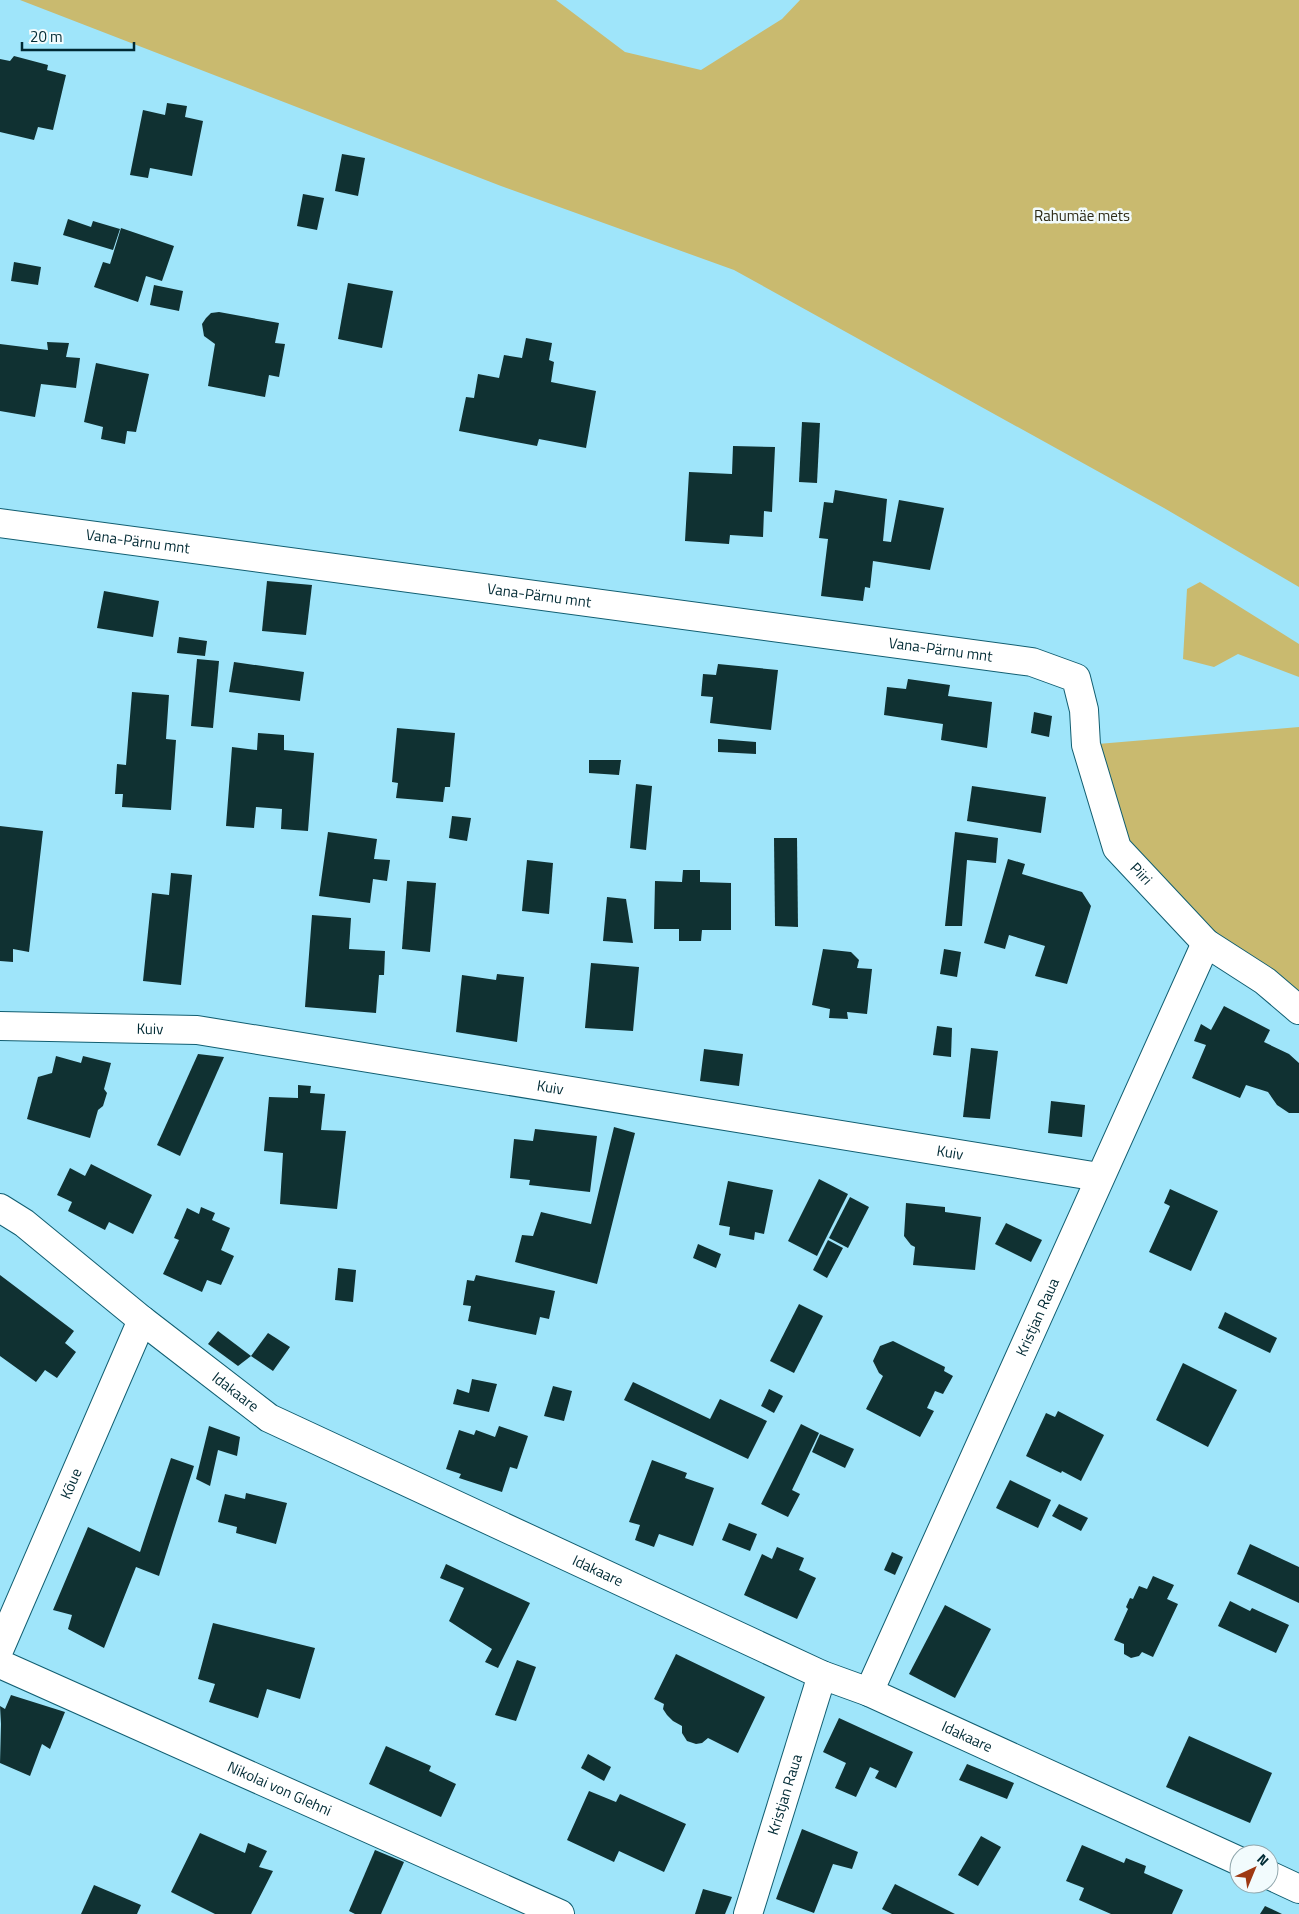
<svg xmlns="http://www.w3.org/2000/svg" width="1299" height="1914" font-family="'Titillium Web',sans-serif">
<rect width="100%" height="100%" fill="#9fe5fa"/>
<g fill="#c9ba6f">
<path d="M20,0H556L625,52L701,70L782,19L800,0H1299V587L1164,508L734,270L501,186Z"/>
<path d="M1200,582L1299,644V677L1238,654L1214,667L1183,659L1187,589Z"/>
<path d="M1299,727V1010L1117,848L1086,745Z"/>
</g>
<g fill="#103132">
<path d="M14,56L48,65L47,70L66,75L53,130L38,127L34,140L0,132V59L10,61Z"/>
<path d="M167,103L187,106L185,117L203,121L192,176L150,168L148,178L130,175L143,110L165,115Z"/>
<path d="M342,154L365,158L358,196L335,191Z"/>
<path d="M303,194L324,198L317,230L297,226Z"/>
<path d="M68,219L91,227L93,221L120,229L113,250L63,235Z"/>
<path d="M121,228L174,246L162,281L146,276L138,302L94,287L103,262L110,264Z"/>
<path d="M14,262L41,267L38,285L11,281Z"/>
<path d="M348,283L393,291L382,348L338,339Z"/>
<path d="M154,285L183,291L179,311L150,305Z"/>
<path d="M219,312L279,323L275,343L285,344L279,377L269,375L265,397L208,386L215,344L204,336L202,324L206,318L211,313Z"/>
<path d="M526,338L552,343L549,360L554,362L551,382L596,391L586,448L539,439L537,446L459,431L466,397L474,398L478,374L499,378L504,355L522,358Z"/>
<path d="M47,342L69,343L66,357L80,358L76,388L41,384L35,417L0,411V344L48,350Z"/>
<path d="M96,363L149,374L136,432L127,431L125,444L101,439L103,427L84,422Z"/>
<path d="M802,422L820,423L817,483L799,482Z"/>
<path d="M733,446L775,447L772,512L764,511L763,537L730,535L729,544L685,541L689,472L732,474Z"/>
<path d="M835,490L887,499L883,541L891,542L899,500L944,508L930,570L873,561L870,588L865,587L863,601L821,596L828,539L819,538L824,502L833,503Z"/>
<path d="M267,581L312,585L306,635L262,631Z"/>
<path d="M104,591L159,601L153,637L97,628Z"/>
<path d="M179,637L207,641L205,656L177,653Z"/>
<path d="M197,659L219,661L213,728L191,726Z"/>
<path d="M234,662L304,672L300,701L229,692Z"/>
<path d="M718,664L778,670L771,730L710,723L713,697L701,696L703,674L716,675Z"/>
<path d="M908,679L950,685L948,696L992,702L987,748L941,740L943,724L884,715L887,687L906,689Z"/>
<path d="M132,692L169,695L166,739L176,740L171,810L122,807L123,794H115L117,764L126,765Z"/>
<path d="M1034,712L1052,716L1049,737L1031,733Z"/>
<path d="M397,728L455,733L450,787H445L443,802L396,798L398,783L392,782Z"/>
<path d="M258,733L284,735V750L314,753L308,831L281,829L282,809L256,807L254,828L226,826L232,747L257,750Z"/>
<path d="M718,739L756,742V754L718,752Z"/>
<path d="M589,760H621L619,775L589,773Z"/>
<path d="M636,784L652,786L646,850L630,848Z"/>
<path d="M972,786L1046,797L1041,833L967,821Z"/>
<path d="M452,816L471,818L467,841L449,838Z"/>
<path d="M0,826L43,831L29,952L13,949V962L0,961Z"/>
<path d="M328,832L377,839L374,859L390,860L387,881L373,879L370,903L319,896Z"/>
<path d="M955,832L998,838L996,863L967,860L962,926H945Z"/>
<path d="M774,838H797L798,927L775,926Z"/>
<path d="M1008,859L1025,864L1022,874L1082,892L1091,906L1067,984L1035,976L1045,946L1009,935L1005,949L984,943Z"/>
<path d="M527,860L553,863L549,914L522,911Z"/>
<path d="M683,870H700V882L731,883V930H702L701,941H679V929H654L655,881L682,882Z"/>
<path d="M171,873L192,875L181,985L143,981L152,893L169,895Z"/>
<path d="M407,881L436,883L430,952L402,949Z"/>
<path d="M607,897L626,899L633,943L603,941Z"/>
<path d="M312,915L351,918L349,949L385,951L384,975H379L376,1013L305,1007Z"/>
<path d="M823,949L851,952L859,960L857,968L872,969L867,1014L847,1012L848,1019L829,1018L830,1009L812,1005Z"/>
<path d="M944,949L961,952L957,977L940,974Z"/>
<path d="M591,963L639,967L633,1031L585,1028Z"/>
<path d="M497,974L524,977L517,1042L456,1032L462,975L496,980Z"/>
<path d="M1224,1006L1270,1030L1264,1042L1289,1054L1299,1063V1113H1289L1277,1105L1268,1092L1246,1085L1240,1098L1192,1078L1206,1045L1194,1041L1201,1024L1211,1030Z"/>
<path d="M937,1026L952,1028L951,1057L933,1055Z"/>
<path d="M971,1048L998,1051L990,1119L963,1117Z"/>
<path d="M704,1049L743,1054L739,1086L700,1081Z"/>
<path d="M198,1054L224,1057L180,1156L157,1145Z"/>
<path d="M56,1056L81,1063L83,1056L111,1063L104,1089L107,1093L103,1106L98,1110L90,1138L27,1119L38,1077L52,1073Z"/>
<path d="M298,1085L311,1086L310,1093L325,1094L321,1130L346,1131L337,1209L280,1204L283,1153L264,1151L269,1097L298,1098Z"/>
<path d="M1051,1101L1085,1105L1082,1137L1048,1133Z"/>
<path d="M614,1127L635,1133L597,1284L515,1262L522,1235L533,1236L541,1212L591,1224Z"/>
<path d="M535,1129L597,1136L590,1192L529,1185L530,1180L510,1178L514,1139L533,1141Z"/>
<path d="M91,1164L152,1195L133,1234L109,1222L105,1230L68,1211L72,1202L57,1195L70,1168L85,1176Z"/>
<path d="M819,1179L848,1194L817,1256L788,1241Z"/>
<path d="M728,1181L773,1190L764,1234L755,1232L754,1240L729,1235L730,1227L719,1225Z"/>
<path d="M1170,1189L1218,1211L1191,1271L1149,1252L1170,1206L1164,1203Z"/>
<path d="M850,1197L869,1207L848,1248L829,1238Z"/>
<path d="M906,1203L945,1207V1212L981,1217L975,1270L913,1265L915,1247L911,1245L904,1236Z"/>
<path d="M201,1207L215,1213L212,1220L230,1228L221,1250L234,1256L221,1285L207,1280L202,1292L163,1274L179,1240L174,1238L187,1208L199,1214Z"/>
<path d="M1006,1223L1042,1240L1031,1262L995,1244Z"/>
<path d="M828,1240L843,1248L827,1278L813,1270Z"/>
<path d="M698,1244L721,1254L716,1268L693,1258Z"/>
<path d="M338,1268L356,1270L353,1302L335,1300Z"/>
<path d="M0,1275L74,1331L65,1343L76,1352L57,1378L45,1370L36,1382L0,1356Z"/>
<path d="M476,1275L555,1291L549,1319L540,1317L536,1335L468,1321L471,1306L463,1305L467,1280L474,1281Z"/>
<path d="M799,1304L823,1316L794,1373L770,1361Z"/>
<path d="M1225,1312L1277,1338L1270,1353L1218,1328Z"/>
<path d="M218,1331L251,1356L238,1366L208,1344Z"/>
<path d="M268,1333L290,1347L273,1371L251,1356Z"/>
<path d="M893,1341L945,1367L944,1371L953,1376L943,1394L935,1391L927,1408L934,1411L920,1437L866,1409L883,1376L879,1373L873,1361L880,1346Z"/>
<path d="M1183,1363L1237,1390L1208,1447L1156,1420Z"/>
<path d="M472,1379L497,1384L489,1412L453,1404L457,1389L469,1393Z"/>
<path d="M633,1382L710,1419L720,1399L767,1421L748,1459L624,1400Z"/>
<path d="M553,1386L572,1391L564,1421L544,1416Z"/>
<path d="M769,1389L783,1396L774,1413L761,1406Z"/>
<path d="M1058,1411L1104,1435L1081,1481L1062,1471L1061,1473L1026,1456L1046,1413L1055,1417Z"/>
<path d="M801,1424L819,1433L792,1490L800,1494L788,1517L761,1504Z"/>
<path d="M209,1426L240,1437L237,1456L218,1450L210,1486L196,1479Z"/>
<path d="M499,1426L528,1436L517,1469L510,1467L502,1492L459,1478L461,1474L446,1469L459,1430L474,1435L476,1430L495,1437Z"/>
<path d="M820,1434L854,1449L845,1468L812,1452Z"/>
<path d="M171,1458L194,1466L159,1576L136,1567L104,1648L68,1629L72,1615L53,1610L88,1527L140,1552Z"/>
<path d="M652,1460L687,1473L685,1478L714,1488L693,1546L659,1534L654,1547L635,1540L640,1525L629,1522Z"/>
<path d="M1010,1480L1051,1500L1038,1528L996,1508Z"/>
<path d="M246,1493L287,1503L276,1544L236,1533L237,1527L218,1522L225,1494L245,1499Z"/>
<path d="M1059,1504L1088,1518L1081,1531L1052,1516Z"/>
<path d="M729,1523L757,1534L750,1551L722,1540Z"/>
<path d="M1250,1544L1299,1567V1603L1237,1574Z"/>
<path d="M777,1547L804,1558L799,1570L816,1578L797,1619L744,1595L762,1554L772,1559Z"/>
<path d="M892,1552L903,1557L895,1575L884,1570Z"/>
<path d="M446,1564L530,1603L498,1668L485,1662L492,1649L449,1621L464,1588L440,1578Z"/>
<path d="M1153,1576L1174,1585L1167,1599L1178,1604L1153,1657L1142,1652L1139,1656L1131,1658L1124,1654V1644L1114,1640L1128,1609L1126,1607L1130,1598L1133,1599L1139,1586L1147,1589Z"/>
<path d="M1230,1601L1250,1611L1252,1608L1289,1625L1276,1653L1218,1626Z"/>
<path d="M945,1605L991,1629L955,1698L909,1674Z"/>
<path d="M213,1623L315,1648L300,1699L267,1689L258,1718L209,1702L215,1684L198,1679Z"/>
<path d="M676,1654L765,1697L738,1753L708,1738L702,1743L696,1744L687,1741L682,1733V1726L673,1721L667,1715L663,1709L664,1704L654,1699Z"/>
<path d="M517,1660L536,1667L516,1721L495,1715Z"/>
<path d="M11,1695L65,1712L50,1749L42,1744L30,1776L0,1763L1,1724L0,1706L5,1709Z"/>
<path d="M839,1718L913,1752L896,1788L875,1778L879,1771L870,1767L856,1797L835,1788L846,1763L823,1752Z"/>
<path d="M1189,1736L1272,1773L1250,1823L1166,1787Z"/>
<path d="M386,1746L431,1766L429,1771L456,1784L441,1817L369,1784Z"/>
<path d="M588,1754L611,1767L604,1781L581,1768Z"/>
<path d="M967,1764L1014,1783L1007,1799L959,1780Z"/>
<path d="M589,1791L616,1802L620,1794L686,1824L664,1872L619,1851L614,1862L567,1840Z"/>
<path d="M802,1829L858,1852L852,1869L833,1864L814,1913L776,1899Z"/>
<path d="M200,1833L245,1853L248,1843L267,1851L259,1867L273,1871L251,1914H215L171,1892Z"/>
<path d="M981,1836L1001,1847L978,1886L958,1875Z"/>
<path d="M1082,1845L1124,1863L1126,1858L1146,1866L1144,1873L1183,1890L1172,1914H1111L1079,1900L1084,1888L1066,1881Z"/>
<path d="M375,1850L404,1862L381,1914H355L349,1911Z"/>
<path d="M895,1884L955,1914H892L882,1909Z"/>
<path d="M94,1885L141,1905L137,1914H81Z"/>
<path d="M703,1889L732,1897L725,1914H695Z"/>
<path d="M1265,1906L1282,1914H1260Z"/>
</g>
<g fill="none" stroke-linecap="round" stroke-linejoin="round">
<g stroke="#115e71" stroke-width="30">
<g id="minor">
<path id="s1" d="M0,523L1032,662L1076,678L1084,710L1086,745L1117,848L1206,943L1265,981L1299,1010"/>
<path id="s2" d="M0,1026L197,1030L1099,1177"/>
<path id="s3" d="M0,1208L24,1223L142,1320L269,1418L822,1675L869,1692L1239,1861"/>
<path id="s4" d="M0,1648L142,1320"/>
<path id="s5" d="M0,1664L560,1914"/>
<path id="s6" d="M869,1692L1206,943"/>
<path d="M1269,1875L1299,1889"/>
<path id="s7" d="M748,1914L822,1675"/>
</g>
</g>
<use href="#minor" stroke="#fff" stroke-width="28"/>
</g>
<g text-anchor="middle" stroke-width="5" stroke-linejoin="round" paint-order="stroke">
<g font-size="15" fill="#2d2a16" stroke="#f2fbfd">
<text x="1082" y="221">Rahumäe mets</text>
</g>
<g font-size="15" fill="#002a34" stroke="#f2fbfd">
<text dy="5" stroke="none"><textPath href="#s1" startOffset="139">Vana-Pärnu mnt</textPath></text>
<text dy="5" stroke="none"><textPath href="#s1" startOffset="544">Vana-Pärnu mnt</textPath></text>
<text dy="5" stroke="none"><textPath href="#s1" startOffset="949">Vana-Pärnu mnt</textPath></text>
<text dy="5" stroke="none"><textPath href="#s1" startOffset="1299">Piiri</textPath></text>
<text dy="5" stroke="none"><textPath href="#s2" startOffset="150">Kuiv</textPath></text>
<text dy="5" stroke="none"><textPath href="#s2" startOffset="555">Kuiv</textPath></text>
<text dy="5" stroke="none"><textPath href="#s2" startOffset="960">Kuiv</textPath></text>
<text dy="5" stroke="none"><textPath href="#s6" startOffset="411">Kristjan Raua</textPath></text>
<text dy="5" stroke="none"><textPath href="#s3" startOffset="299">Idakaare</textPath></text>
<text dy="5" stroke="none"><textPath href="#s4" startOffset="179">Kõue</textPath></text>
<text dy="5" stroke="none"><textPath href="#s3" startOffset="704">Idakaare</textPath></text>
<text dy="5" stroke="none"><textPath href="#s3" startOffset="1109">Idakaare</textPath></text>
<text dy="5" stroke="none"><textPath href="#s5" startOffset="306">Nikolai von Glehni</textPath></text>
<text dy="5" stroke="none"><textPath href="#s7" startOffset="125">Kristjan Raua</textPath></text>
</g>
</g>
<g transform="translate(1254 1869) rotate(44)"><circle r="24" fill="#f2fbfd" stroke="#91a7ad"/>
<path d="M0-4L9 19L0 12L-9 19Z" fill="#9e3812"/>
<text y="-8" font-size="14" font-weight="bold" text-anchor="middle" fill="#002a34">N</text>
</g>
<path d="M22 42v8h112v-8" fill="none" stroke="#002a34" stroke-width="2.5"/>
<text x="30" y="42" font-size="15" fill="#002a34" stroke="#f2fbfd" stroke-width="4" paint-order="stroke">20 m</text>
</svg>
